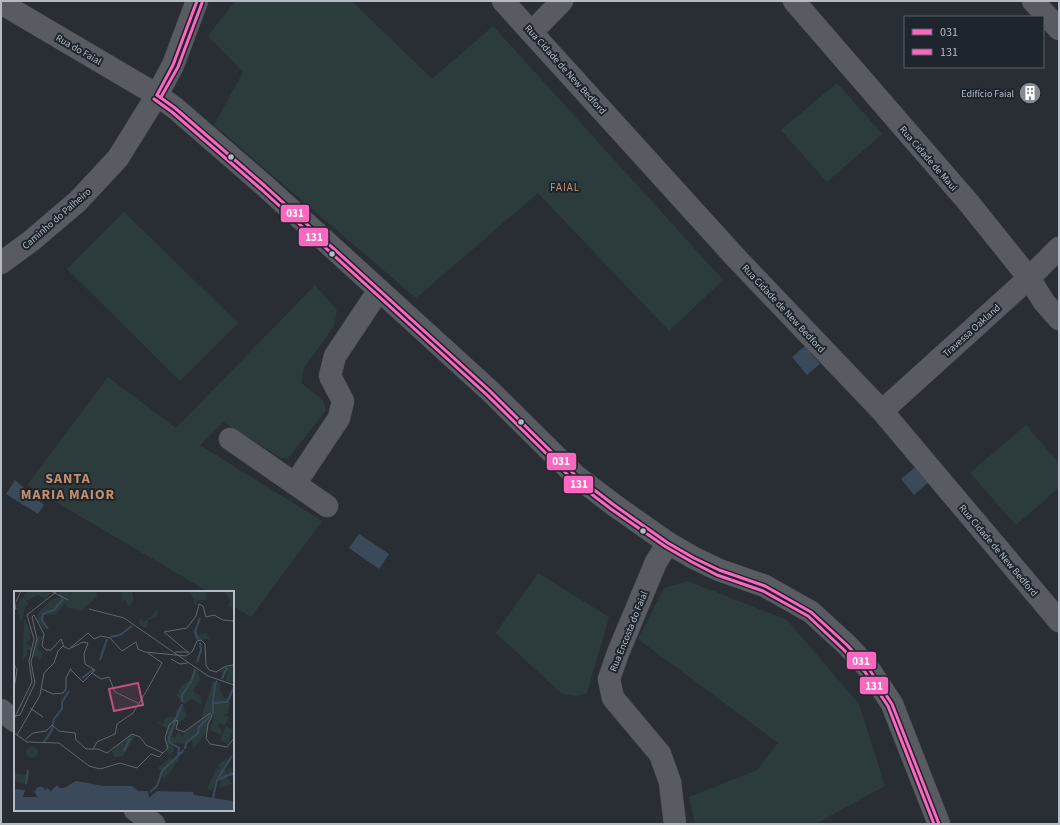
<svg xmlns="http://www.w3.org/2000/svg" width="1060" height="825" font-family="'Source Sans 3',sans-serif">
<rect width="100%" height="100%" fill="#292e34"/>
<g fill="#2c3c3d">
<path d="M235,1H352L432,79L493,26L723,280L669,331L538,193L416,298L214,125L243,72L208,36Z"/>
<path d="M837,83L882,134L827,182L781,130Z"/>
<path d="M124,212L238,323L180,381L67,269Z"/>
<path d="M315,285L337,310L334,326L304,368L301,383L323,400L326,410L288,459L281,458L223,422L200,445L322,521L251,617L233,606V592H209L27,485L108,377L176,428Z"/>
<path d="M1026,425L1059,463V488L1016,525L970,473Z"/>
<path d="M538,573L609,617L587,693L575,696L562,694L496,633Z"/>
<path d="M688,581L787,620L859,704L885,786L815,824H695L689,797L757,770L778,743L638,639L664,588Z"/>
</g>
<g fill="#3b4a5b">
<path d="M805,346L820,364L807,375L792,357Z"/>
<path d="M918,465L931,480L914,495L901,479Z"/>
<path d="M15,480L44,505L38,514L6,494Z"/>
<path d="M359,534L389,554L379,569L349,548Z"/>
</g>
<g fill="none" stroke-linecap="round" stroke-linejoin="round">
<g stroke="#474a4f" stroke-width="23">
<g id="minor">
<path d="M503,1L737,259L882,411L1059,621"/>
<path d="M794,1L968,202L1029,278L1044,302L1059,319"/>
<path d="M1033,1L1059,29"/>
<path d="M1,3L157,95L175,108L265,186L490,391L576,476L614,505L668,543L694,558L719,570L765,586L811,612L847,645L869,669L892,704L939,824"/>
<path d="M532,32L562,1"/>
<path d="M1,263L31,241L78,201L118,158L157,95L173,65L197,1"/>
<path d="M882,411L1029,278L1059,248"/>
<path d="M230,439L327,506"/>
<path d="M295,484L339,418L343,401L330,376L335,356L379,290"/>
<path d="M668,543L656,562L618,653L609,679L613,698L660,754L670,782L675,824"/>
<path d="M1,710L15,721"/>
<path d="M135,810L154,824"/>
</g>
</g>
<use href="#minor" stroke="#585c62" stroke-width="22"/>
<g stroke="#1e252d" stroke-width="6">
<g id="bus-1">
<path d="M157,95L175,108L265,186L490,391L576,476L614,505L668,543L694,558L719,570L765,586L811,612L847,645L869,669L892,704L939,824"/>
<path d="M157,95L173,65L197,1"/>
</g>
</g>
<g stroke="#1e252d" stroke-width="6">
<g id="bus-2">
<path d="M161,97L178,67L202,3"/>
<path d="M154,99L172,112L262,190L487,395L573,480L611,509L666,547L692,562L717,575L763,591L808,616L843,649L865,672L888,706L934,824"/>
</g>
</g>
<use href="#bus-1" stroke="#fb66be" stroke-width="3"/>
<use href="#bus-2" stroke="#fb66be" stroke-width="3"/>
</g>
<defs>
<g id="building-disc" transform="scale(1.15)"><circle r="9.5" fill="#838a92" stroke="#1e252d"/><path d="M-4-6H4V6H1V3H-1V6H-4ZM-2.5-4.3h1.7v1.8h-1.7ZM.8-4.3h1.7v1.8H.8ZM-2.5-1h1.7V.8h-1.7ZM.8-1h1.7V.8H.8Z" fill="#fff"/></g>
</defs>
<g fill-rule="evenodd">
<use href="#building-disc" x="1030" y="93"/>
</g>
<g fill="#b4bbc4" stroke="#1e252d" stroke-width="1.5">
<circle cx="231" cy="157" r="3.5"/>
<circle cx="332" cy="254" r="3.5"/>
<circle cx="521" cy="422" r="3.5"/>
<circle cx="643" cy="531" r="3.5"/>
</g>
<g text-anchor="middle" stroke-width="4" stroke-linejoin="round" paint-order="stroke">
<g font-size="10" fill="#b4bbc4" stroke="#1e252d">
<text transform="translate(79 49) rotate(30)" y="4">Rua do Faial</text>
<text transform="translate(566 69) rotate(48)" y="4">Rua Cidade de New Bedford</text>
<text transform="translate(929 158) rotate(49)" y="4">Rua Cidade de Maui</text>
<text transform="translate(56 218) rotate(-41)" y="4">Caminho do Palheiro</text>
<text transform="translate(784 308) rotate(47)" y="4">Rua Cidade de New Bedford</text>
<text transform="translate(971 330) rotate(-42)" y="4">Travessa Oakland</text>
<text transform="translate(999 550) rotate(50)" y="4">Rua Cidade de New Bedford</text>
<text transform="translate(628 631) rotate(-68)" y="4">Rua Encosta do Faial</text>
</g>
<g font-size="10" fill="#b4bbc4" stroke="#1e252d" text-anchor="end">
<text x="1014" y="97">Edifício Faial</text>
</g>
<g font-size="11" letter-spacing="1" fill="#c5906d" stroke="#1e252d">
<text x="565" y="191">FAIAL</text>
</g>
<g font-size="14" font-weight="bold" letter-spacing="1" fill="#c5906d" stroke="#1e252d">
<text x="68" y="483">SANTA<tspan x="68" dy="16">MARIA MAIOR</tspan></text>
</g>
</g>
<g transform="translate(14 591)">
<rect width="220" height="220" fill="#292e34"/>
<path d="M14,0L38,2L31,7L24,4L12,10L15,13L11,16L7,32L3,17L6,9ZM45,0H57L56,5L58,0H82L83,6L67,20L52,16L53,11L41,24L28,23L31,40L24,30V22L37,9L45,6ZM108,0H118L120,10L114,16L112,9L107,10ZM175,0H192L193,9H184L182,14L180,13V9ZM220,0V18L214,15L216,9L211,1ZM144,18L142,26L134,29L133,37L132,34L131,37L125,34L126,27L130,31ZM10,27L16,39V49L11,52L18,56L17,59L13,58V65L9,68ZM181,37L183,44L192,42L196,48L182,49L179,41ZM24,45H29L24,56V59L29,63L26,69L23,65L18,67ZM220,75V92L212,90L214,80L205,81L211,76ZM181,77L184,80L186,89L179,99L187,106L188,114L177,108L170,113L162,104L168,94L175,90ZM199,90L207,93L205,98L210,107L213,108L217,103L214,123H210L215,126L210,135L207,132L203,135L208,139L207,144L196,139L200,126L197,122L194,139L179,158L178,149L171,153L158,152L160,160L156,164L152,160V152L154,138L145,133L144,130L149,133L151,127L162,125V119L169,114L172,124L169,130L167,129L161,135L158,145L160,147L165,140L168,147L169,143L186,130ZM212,135L219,139L214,153L206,149ZM119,143L122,144L109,165L100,166L98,160L108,150ZM12.5 161a5.5 5.5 0 1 1 11 0a5.5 5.5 0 1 1-11 0ZM163,165L165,168L156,181L150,187H146L149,180L144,177L157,166L159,169ZM212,168H217L211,176L213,183L214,177L220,178V181L217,179L220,183L218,186L213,183V187L219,193L205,197L207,187L205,186L198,199L193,198L203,176L206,178L204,174ZM0,182L14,184L12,193L0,190Z" fill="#2c3c3d"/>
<path d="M62,190L90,195H118L124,200H134L135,207L143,200L179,201L180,204L219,210L220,220H0V198L11,199L9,206H24L20,201L24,196H29L32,200V197L36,199V201L43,194L46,197H50Z" fill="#3b4a5b"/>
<path fill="none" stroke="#3b4a5b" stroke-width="2" d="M34,38L28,29L29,23L40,19L49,8M96,46L106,44L118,35M184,48L181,41L186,27M86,69L93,48M183,71L187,59L186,51M68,87L80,78M208,88L213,76M168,111V104L178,89L181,78M199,111L201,94L203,90M199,123V112L213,111L220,96M30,151L38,139L40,128L48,118V111L55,100M171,158L172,152L184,142L185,136L196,125M110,160L116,147M164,164L165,157L155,151V146L168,113M204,187L218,165M12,193L14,179M136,201L143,195L148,180L170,159M199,207L203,189L220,182"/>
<path fill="none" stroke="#61666e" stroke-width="1" d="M37,0L54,9M0,8L2,18H0M2,11L7,0M75,18L110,27L194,85L220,94M20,24L30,43L28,55L32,59H37L47,48L50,56L55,58L74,42L80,48L87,45L96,47L108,60L122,51L124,58L131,61L172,65L178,61L183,50L187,49L191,53L192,74L195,79L202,81L212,75L220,74M57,57L69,51L74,52L70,63L71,73L81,79L69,91L57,79M161,61H174M175,62L150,41L173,37L182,25L185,13L189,15L192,26L200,24L209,29L220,30M157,68L166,73L174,72M0,73L3,79L0,98M78,82L87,88L95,86L101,101L124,112M28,98L39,103L49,102L52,98V87L57,77M16,117L29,126M1,125L6,124L21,92L17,71L23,48L18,26L20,24M0,128L18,91L15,70L20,48L13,24L42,1M0,142L13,151M3,144L26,104L30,82L40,72L44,60L49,55M12,148L19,142L32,140L38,134L45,140L61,142L62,149L72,158H84L93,162L118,143L126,146L132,154L149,162M13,151L45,152L75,175L86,178L106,172L123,177L137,163L145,166L154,157L151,147L155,134L161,129L164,130L162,138L170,141L196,122L198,125L194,133L192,147L196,153L213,156L220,147M79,158L83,151L101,143L103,133L119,122L133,99L148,72L134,62"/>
<path fill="#bd5180" fill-opacity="0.15" stroke="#bd5180" stroke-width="2" d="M124,92L129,114L100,120L95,98Z"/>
<rect width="220" height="220" fill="none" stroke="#b4bbc4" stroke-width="2"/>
</g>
<g stroke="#1e252d" stroke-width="1.5">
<rect x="280" y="204" width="30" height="19" rx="4" fill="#fb66be"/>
<rect x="298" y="227" width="31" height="20" rx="4" fill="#fb66be"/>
<rect x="546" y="452" width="31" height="19" rx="4" fill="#fb66be"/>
<rect x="563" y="475" width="31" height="19" rx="4" fill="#fb66be"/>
<rect x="846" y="651" width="31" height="19" rx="4" fill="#fb66be"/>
<rect x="859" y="676" width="30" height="19" rx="4" fill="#fb66be"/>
</g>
<g font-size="11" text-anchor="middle" font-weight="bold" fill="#fff">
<text x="295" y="217">031</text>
<text x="314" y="241">131</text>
<text x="561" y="465">031</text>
<text x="579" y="488">131</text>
<text x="861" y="665">031</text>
<text x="874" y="690">131</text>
</g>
<rect width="1060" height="825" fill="none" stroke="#b4bbc4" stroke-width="4"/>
<rect x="904" y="16" width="140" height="52" fill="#1e252d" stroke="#5a6169"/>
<rect x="912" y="29" width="20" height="6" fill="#fb66be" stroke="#5a6169"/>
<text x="940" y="36" font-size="12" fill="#b4bbc4">031</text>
<rect x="912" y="49" width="20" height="6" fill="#fb66be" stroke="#5a6169"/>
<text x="940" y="56" font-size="12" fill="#b4bbc4">131</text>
</svg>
